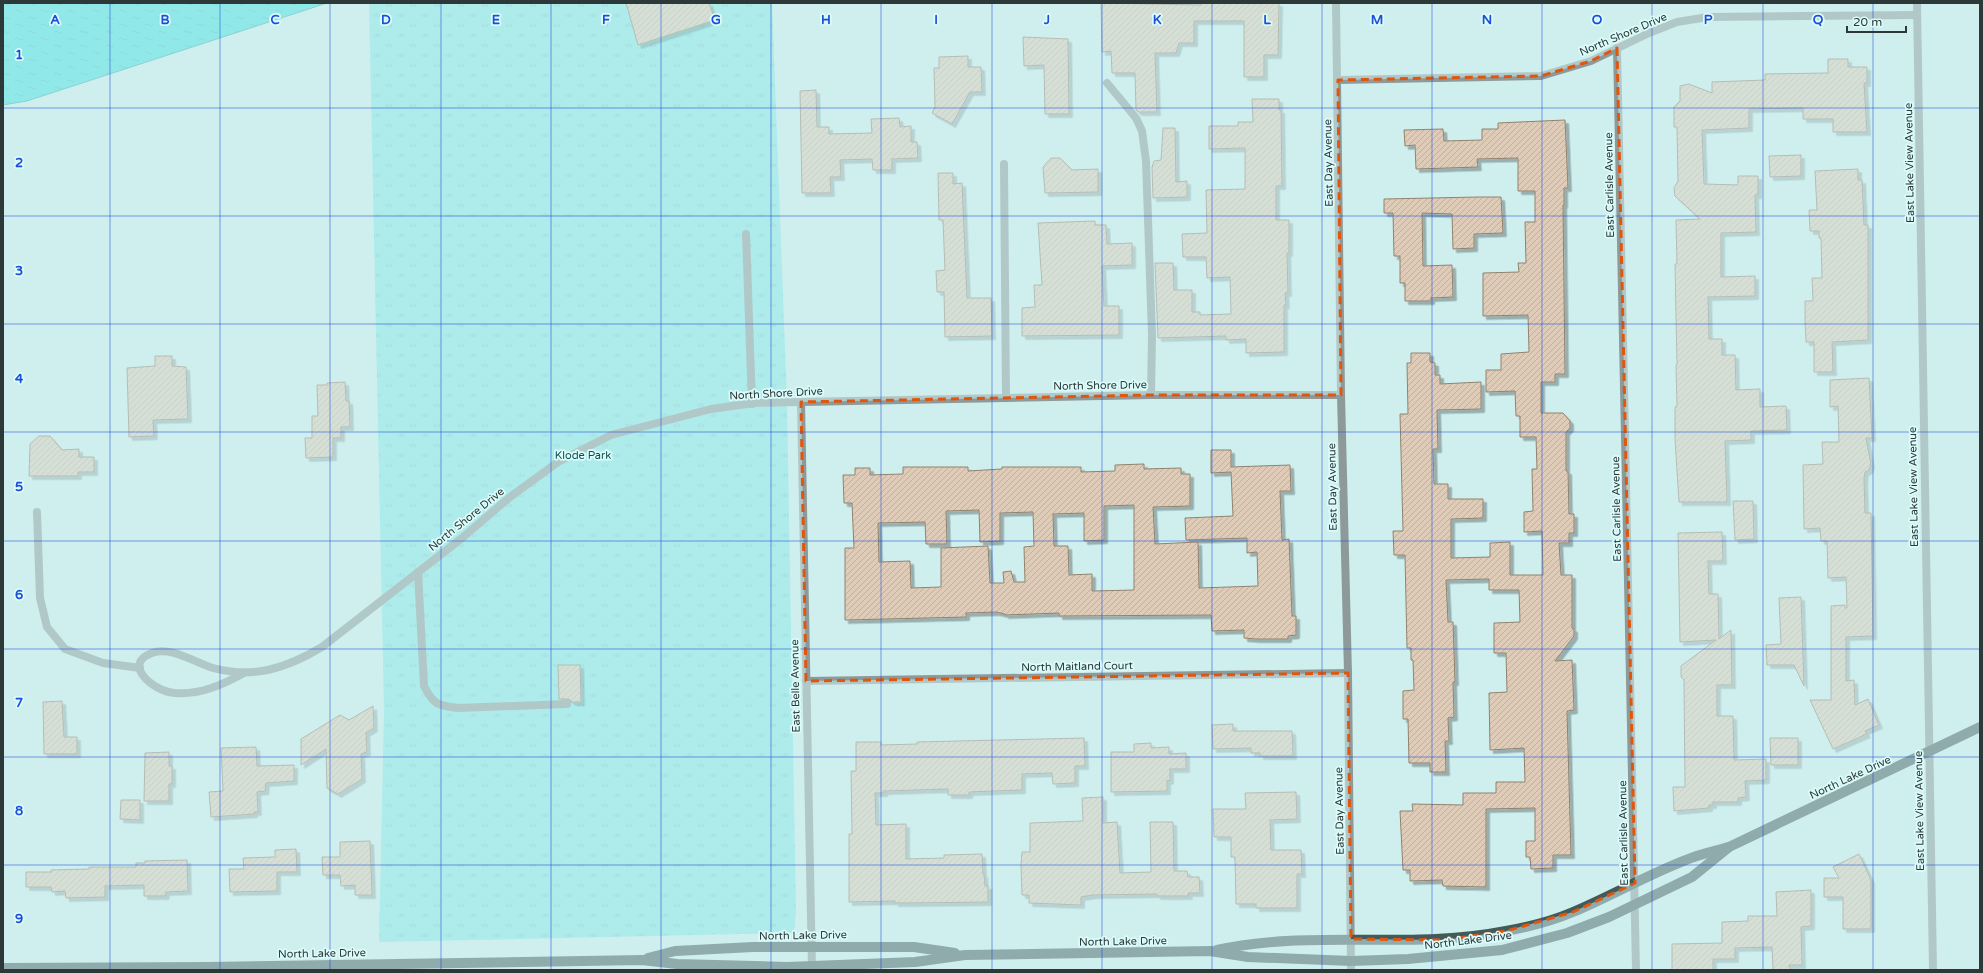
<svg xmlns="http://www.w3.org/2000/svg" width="1983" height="973" font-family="'Varela Round',sans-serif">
<defs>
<pattern id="park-tufts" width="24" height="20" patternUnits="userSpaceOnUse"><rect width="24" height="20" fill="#85e6e6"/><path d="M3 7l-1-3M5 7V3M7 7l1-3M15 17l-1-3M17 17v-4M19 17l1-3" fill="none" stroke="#73c6c6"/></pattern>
<pattern id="water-ripples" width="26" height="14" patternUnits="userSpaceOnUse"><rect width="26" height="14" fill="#46dfe0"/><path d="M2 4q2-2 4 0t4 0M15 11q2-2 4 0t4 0" fill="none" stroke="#3ec0c1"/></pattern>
<pattern id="building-hatch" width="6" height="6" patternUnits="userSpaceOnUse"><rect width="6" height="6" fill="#deccb8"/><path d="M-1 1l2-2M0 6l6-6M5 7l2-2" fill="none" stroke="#bfb09f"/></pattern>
<filter id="shadow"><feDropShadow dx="3.5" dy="3.5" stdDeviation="0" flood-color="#0004"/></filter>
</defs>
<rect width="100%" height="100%" fill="#cfefef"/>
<path fill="url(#park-tufts)" d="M369,3H772L787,402L796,912L794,930L791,933L379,942L384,710Z"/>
<path fill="url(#water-ripples)" stroke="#3eadae" d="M3,3H327L27,101L3,105Z"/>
<g fill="url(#building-hatch)" stroke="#92826f" fill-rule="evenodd" filter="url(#shadow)">
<path d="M626,3H709L715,20L638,45Z"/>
<path d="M1101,3L1201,5L1200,3H1279L1278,55H1264V77H1244V21H1194V43H1179L1176,53H1155L1157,112H1138L1136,110L1135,73H1112L1111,51L1102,52Z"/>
<path d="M1023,37L1068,39L1069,114H1045L1044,65L1024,66Z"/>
<path d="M968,56V67H981L982,92H970L952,124L932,113L935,107L934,68H939V57Z"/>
<path d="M1828,59H1848V67H1867V83H1864L1867,132H1833V119H1803V108L1749,109V128L1702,130L1704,184L1738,185V176H1758V195H1755L1756,232L1721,233V277L1755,276V296L1708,297L1709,339H1722V355H1735L1736,390L1760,389V407L1786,406L1787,430L1751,431V440L1725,441L1727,502H1679L1675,439V407H1677L1676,365H1677L1675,264H1677L1676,220L1700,219L1675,196L1674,188L1678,181L1677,127H1674V107L1680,101V86L1689,84L1712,93V82L1765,80V74L1828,73Z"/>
<path d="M816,90L817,127H829V134L872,133L871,119L899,118L900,127L911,126V142H917L918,158L892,159V170H873L872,159L840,160L841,177H830L831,193H802L800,91Z"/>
<path d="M1252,99H1279V110H1281L1282,186H1276V220H1289V253H1287L1288,293H1285L1286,305H1284V352L1246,353V339L1226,340V336L1158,338L1155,263H1173L1174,290H1192V312H1200V315L1231,314L1230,277L1207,278L1206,257H1183L1182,234L1207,233L1206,190L1245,189V148L1209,149V126H1238V122H1253Z"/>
<path d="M1565,120L1568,188H1564V205H1563L1565,374H1555V382H1541V413H1563L1570,421V428L1566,432V471H1568L1569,514H1574V533H1569V543H1559L1561,575H1572V628L1574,629V636L1555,661L1572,660L1574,710L1567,711L1571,855H1553V868L1531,869L1530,857H1526V841H1535V808L1486,809V887L1443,886L1442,880L1410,881V870H1403L1400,811H1413L1412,804L1463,805V793H1496V782H1525L1524,748L1490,750L1489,693L1507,692L1506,653H1494V623L1520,622L1519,590H1489V579L1446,580L1448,622H1453L1455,682H1453L1454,717L1448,718L1449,741H1445L1446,772H1430V763H1409L1408,719H1403V691L1414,690L1413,660H1411V648H1407L1405,555H1394L1393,531H1403L1400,414H1408L1407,363H1411V353H1430V362L1435,363V375H1440V384L1481,382V409L1437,410L1438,449H1433L1434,484H1448V499H1483V518L1451,519V558L1490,557V543L1510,542V575H1543L1542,531L1524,532V512L1533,511L1532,469H1537L1536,437H1520V416H1516L1515,391L1486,392V370H1501V354L1529,352L1528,315L1483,316V273L1519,272L1518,263H1526L1525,222H1535V191H1518V158L1477,159L1478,167L1416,169L1415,145L1405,146L1404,130L1443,129L1444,141L1482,140V129H1498V123Z"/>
<path d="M1163,128H1175L1176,182L1187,181V197L1153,198L1152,167L1154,161L1161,160Z"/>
<path d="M1801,155V176L1770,177L1769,156Z"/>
<path d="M1051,158H1060L1072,170L1098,169V192L1045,193L1043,167Z"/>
<path d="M1858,169V180H1862L1864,225H1868V340L1832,342L1833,372H1814V342H1806L1805,321V301H1813L1812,278H1822L1821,238H1819V231H1810L1809,210H1817L1815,171Z"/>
<path d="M938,173H953V184L962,183L967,298H991L992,336L945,337L944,292H937L936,271L945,270L943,220H939Z"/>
<path d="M1478,197H1501L1503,233L1474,234V248L1453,249L1452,214L1422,213L1423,266L1452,265L1453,297L1431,298V301H1405V283H1400V256H1394L1393,213H1384V199Z"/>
<path d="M1095,221V225H1106L1107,244L1132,243V265L1102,266L1104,306H1119V335L1022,336V308L1035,307L1034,285H1042L1038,223Z"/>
<path d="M155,356H172V366L186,367L188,419L153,420L154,436L129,437L127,368L155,366Z"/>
<path d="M1869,378L1872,438H1866L1871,464L1869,470L1865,472L1864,479L1865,513H1871L1873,636L1846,637V681L1854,680L1855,705L1868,699L1879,725L1865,731L1867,734L1833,749L1810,700H1831V606L1845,605V608H1847L1846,577L1828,578L1827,541H1821L1820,528L1804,529L1803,465L1823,464L1822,442H1839L1838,406L1830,407V380Z"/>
<path d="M345,382L346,401H349L350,427H341V438H333V457L306,458L305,438H312V416H318L317,385H327V383Z"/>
<path d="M39,436H50L62,450L79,449V457H94V472H78V476H29L30,444Z"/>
<path d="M1211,450H1231V467L1290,465L1291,491H1280L1282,540L1289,539L1292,616H1296V635L1288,636V639H1256L1244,638V630L1212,631L1211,615L1059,616V613L1005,615V614L996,612L966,613V617L845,620V548H854L852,503H844L843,475H855V468H870V475L903,474V467H968V471L1002,469V467H1081V472L1115,471V465L1144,464V469L1181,468V474H1190V506L1153,507L1155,544L1198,542L1199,588L1258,586L1257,552L1247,553V538L1186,540L1185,518L1233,516L1231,472L1211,473ZM1134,505V590L1092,591V574L1069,575L1068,546H1054L1053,514L1084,513V541L1104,540V506ZM979,510L980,542L1000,541V513L1033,512L1034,546L1024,547L1025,582H1014L1011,571L1003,572L1004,583H990L988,546L941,548V587L911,588L910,561L879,562L878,523L925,522L926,544H947L946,511Z"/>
<path d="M1733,501H1753L1754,539L1735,540Z"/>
<path d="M1722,532L1723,561H1708L1709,594H1718L1719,639L1731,630L1732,685H1717V716H1733L1734,760L1766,759V780L1745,781L1746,797L1738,798V802H1713V805H1709V808L1674,811L1673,787H1685L1684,680L1681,677V666L1716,640L1680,642L1678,533Z"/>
<path d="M1801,597L1804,686L1794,665H1767L1766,645L1781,644L1779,598Z"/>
<path d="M558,665H580L581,702H572L569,699H559Z"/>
<path d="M62,701L64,737H77V754H44L43,702Z"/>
<path d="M373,706L374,728L366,733L367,752L361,754L362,779L338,794L327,788L326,749L301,765V739L340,715L349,720Z"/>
<path d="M1233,724V731H1292L1293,756H1260V753H1251V748L1213,749L1212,725Z"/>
<path d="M1084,738L1085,766H1075V783L1053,784L1052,773L1022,774V790L969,792V795H948V789L884,791V793H875L876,825L906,824V859L944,858V855L982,854L983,874H984L985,886H988V902L908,903H895V901L849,902V834H852L851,771H856V742H881V745L917,744V742Z"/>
<path d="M1770,738H1798V765H1771Z"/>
<path d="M1151,743V748L1169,747V754L1186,753V769H1170V781L1167,780V791L1111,792V752H1134V744Z"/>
<path d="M256,747L257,766L294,765V781L266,783L265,791L257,792L258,812H254V814L211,817L209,792L223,791L221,748Z"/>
<path d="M169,752V766H172V784H169V801H144L145,753Z"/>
<path d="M1296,792L1297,819L1270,820L1271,850H1301L1302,874H1297V908H1256V904H1236L1235,857H1231V837H1214L1213,809H1246L1245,793Z"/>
<path d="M1103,797V823L1117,822L1120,873L1151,872L1150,822H1173L1174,871H1187L1188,877H1199L1200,893H1188L1189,896H1157V894L1093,895L1081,897V905L1029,903V895H1022L1021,865L1022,852H1030V823L1083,821L1082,798Z"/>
<path d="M121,800H140V820L120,819Z"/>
<path d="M370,841L372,895H355V885L341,886L340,875H323L322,857H340V842Z"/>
<path d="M296,849L297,872H277V891L230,892L229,869H244L243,858L275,857V850Z"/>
<path d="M1859,854L1871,880V929H1843V897H1824V878H1839L1833,867Z"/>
<path d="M187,860L188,891L166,892L165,896H144V885L105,886V897L66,898L65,891L52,892L51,887H26V872H51V870L89,869V867H136V863H145V861Z"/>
<path d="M1811,890V926L1801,927L1802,965H1789L1790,970H1773L1772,947L1735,948V959H1713V970H1672V944L1722,943V922L1748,921V916H1777L1776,892Z"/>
</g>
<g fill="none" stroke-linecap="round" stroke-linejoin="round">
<g stroke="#8d9a99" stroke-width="8">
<path d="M1107,83L1136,118L1142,131L1146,161L1152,335L1151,395"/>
<path d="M1004,164L1006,398"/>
<path d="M746,234L752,404"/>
<path d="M37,512L40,598L47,627L65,649L103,663L140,668"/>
<path d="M418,572L424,686C433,704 438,706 458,708L567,704"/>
</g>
<g stroke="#8d9a99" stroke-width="8">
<path d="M1336,3L1341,395L1348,673L1351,970"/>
<path d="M1917,3L1933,970"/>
<path d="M1617,48L1636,970"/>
<path d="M1338,80L1541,76L1591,61L1649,33L1677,22L1708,17L1917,15"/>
<path d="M801,402L812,970"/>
<path d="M244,673C222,685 200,695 175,693C154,692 121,664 152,653C171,646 194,662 213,668C254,679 287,668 322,647L462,538L510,497L558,462L611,435L711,409L754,403L801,402L1151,395H1341"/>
<path d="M806,681L1348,673"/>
</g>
<g stroke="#435a5a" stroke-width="10">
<path d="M1217,950C1312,929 1411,950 1506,931C1528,927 1552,921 1573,912C1611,896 1647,875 1686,860C1699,854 1715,851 1729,847L1980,727"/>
<path d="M648,958L675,951L753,947H914L955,953"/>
<path d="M3,968L208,967L642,960L677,964L787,967L915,962L965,955L1210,951L1248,957L1351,961L1408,959L1502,950L1567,933L1609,917L1692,877L1729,847"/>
</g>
</g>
<path d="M0 0H1983V973H0ZM1617,48L1635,883L1573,912L1506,931L1445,940L1351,939L1348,673L806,681L801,402L1151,395H1341L1338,80L1541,76L1591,61Z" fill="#cfefef" fill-opacity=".55" fill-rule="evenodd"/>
<path fill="none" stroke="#df570e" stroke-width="3" stroke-dasharray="8 5" stroke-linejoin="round" d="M1617,48L1635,883L1573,912L1506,931L1445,940L1351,939L1348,673L806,681L801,402L1151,395H1341L1338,80L1541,76L1591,61Z"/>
<path fill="none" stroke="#1d4ed8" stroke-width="1" stroke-opacity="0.55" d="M110,3V970M220,3V970M330,3V970M441,3V970M551,3V970M661,3V970M771,3V970M881,3V970M992,3V970M1102,3V970M1212,3V970M1322,3V970M1432,3V970M1542,3V970M1652,3V970M1763,3V970M1873,3V970M3,108H1980M3,216H1980M3,324H1980M3,432H1980M3,541H1980M3,649H1980M3,757H1980M3,865H1980"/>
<g text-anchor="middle" stroke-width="3.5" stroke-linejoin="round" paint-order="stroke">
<g font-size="11" fill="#2d3939" stroke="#dcfcfc">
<text transform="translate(1623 34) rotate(-23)" y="4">North Shore Drive</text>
<text transform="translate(1328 163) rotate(-91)" y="4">East Day Avenue</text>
<text transform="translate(1909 163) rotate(-91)" y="4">East Lake View Avenue</text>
<text transform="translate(1609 185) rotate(-91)" y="4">East Carlisle Avenue</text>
<text transform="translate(1100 385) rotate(-1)" y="4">North Shore Drive</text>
<text transform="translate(776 393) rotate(-3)" y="4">North Shore Drive</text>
<text transform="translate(1332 487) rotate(-91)" y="4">East Day Avenue</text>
<text transform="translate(1913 487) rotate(-91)" y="4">East Lake View Avenue</text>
<text transform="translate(1616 509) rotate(-91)" y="4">East Carlisle Avenue</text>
<text transform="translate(466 519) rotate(-39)" y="4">North Shore Drive</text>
<text transform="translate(1077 666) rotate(-1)" y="4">North Maitland Court</text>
<text transform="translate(795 686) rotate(-91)" y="4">East Belle Avenue</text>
<text transform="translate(1850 777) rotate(-25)" y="4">North Lake Drive</text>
<text transform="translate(1339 811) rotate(-91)" y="4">East Day Avenue</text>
<text transform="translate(1919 811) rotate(-91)" y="4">East Lake View Avenue</text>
<text transform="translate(1623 833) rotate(-91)" y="4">East Carlisle Avenue</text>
<text transform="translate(803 935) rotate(-1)" y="4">North Lake Drive</text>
<text transform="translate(1468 940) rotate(-7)" y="4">North Lake Drive</text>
<text transform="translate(1123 941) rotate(-1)" y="4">North Lake Drive</text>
<text transform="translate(322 953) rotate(-1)" y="4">North Lake Drive</text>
</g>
<g font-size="11" fill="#0e5051" stroke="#dcfcfc">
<text x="583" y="459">Klode Park</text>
</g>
</g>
<g font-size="13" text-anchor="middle" font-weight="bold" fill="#1d4ed8" stroke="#dcfcfc" stroke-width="3.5" stroke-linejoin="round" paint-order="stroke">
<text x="55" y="24">A</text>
<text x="165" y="24">B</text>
<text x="275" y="24">C</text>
<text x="386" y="24">D</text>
<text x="496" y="24">E</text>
<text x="606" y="24">F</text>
<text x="716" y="24">G</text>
<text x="826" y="24">H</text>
<text x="936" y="24">I</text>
<text x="1047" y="24">J</text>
<text x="1157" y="24">K</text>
<text x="1267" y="24">L</text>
<text x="1377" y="24">M</text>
<text x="1487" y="24">N</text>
<text x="1597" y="24">O</text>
<text x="1708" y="24">P</text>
<text x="1818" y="24">Q</text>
<text x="19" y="59">1</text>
<text x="19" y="167">2</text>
<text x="19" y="275">3</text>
<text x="19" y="383">4</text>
<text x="19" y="491">5</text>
<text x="19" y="599">6</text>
<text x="19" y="707">7</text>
<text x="19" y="815">8</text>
<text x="19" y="923">9</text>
</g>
<rect width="1983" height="973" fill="none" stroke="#2d3939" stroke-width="8"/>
<path d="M1847 26v6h59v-6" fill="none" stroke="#2d3939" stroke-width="2"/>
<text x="1853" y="26" font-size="12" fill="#2d3939" stroke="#dcfcfc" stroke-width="3" paint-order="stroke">20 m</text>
</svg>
